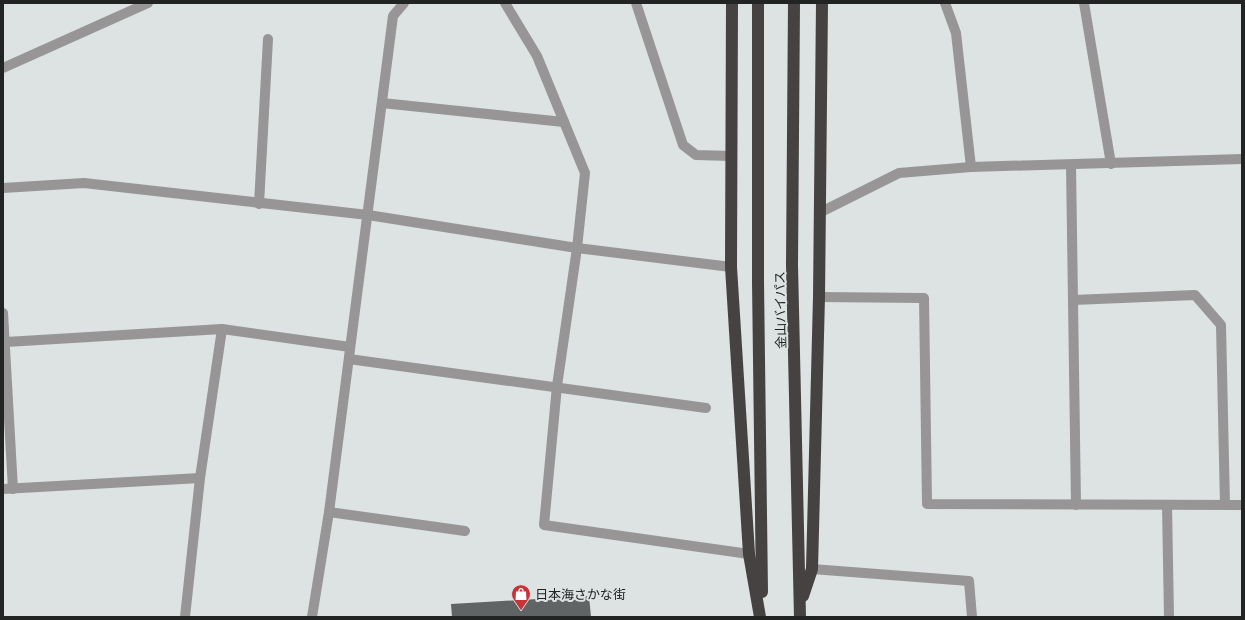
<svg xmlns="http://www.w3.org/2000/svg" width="1245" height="620" font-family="Merriweather,'Noto Sans JP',serif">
<rect width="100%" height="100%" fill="#dde2e2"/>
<path fill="#606464" d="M589,596L591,617H452L451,604Z"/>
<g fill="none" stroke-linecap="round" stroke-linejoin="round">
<g stroke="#979595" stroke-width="10">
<path d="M505,3L537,56L585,173L577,248L557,386L544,525L749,554"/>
<path d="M636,3L683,145L696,155L731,156"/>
<path d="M945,3L956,33L971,167"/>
<path d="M1084,3L1111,164"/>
<path d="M3,68L148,3"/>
<path d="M382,103L564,122"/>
<path d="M1071,165L1076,505"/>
<path d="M3,188L84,183L368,215L577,248L731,267"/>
<path d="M259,204L268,39"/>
<path d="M819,213L899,173L971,167L1242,159"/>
<path d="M819,297L924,298L927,504L1242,505"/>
<path d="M1073,300L1195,295L1221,325L1225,505"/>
<path d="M3,313L13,489"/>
<path d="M6,342L222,329L350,347"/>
<path d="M349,359L706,408"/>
<path d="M3,489L200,478"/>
<path d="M1167,505L1169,617"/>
<path d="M329,512L465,531"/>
<path d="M812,569L969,581L972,617"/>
<path d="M185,617L200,478L222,329"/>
<path d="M312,617L329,512L393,16L404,3"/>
</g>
<g stroke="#464242" stroke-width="12">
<path d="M732,3L731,267L749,554L760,617"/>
<path d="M758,3V282L762,592"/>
<path d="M794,3L792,265L800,617"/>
<path d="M803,596L812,569L819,297L822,3"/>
</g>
</g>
<defs>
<g id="shop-pin" transform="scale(1)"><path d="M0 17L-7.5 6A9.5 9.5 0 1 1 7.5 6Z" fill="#c43439" stroke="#dde2e2"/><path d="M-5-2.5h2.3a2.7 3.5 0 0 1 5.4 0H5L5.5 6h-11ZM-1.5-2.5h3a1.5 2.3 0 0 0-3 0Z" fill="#fff"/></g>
</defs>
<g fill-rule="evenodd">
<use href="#shop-pin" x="521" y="594"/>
</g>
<g text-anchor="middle" stroke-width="4" stroke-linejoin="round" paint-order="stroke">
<g font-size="13" fill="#222424" stroke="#dde2e2">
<text transform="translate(780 310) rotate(-91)" y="5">金山バイパス</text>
</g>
<g font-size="13" fill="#222424" stroke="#dde2e2" text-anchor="start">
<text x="535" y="599">日本海さかな街</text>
</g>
</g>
<rect width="1245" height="620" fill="none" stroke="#222424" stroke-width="8"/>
</svg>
